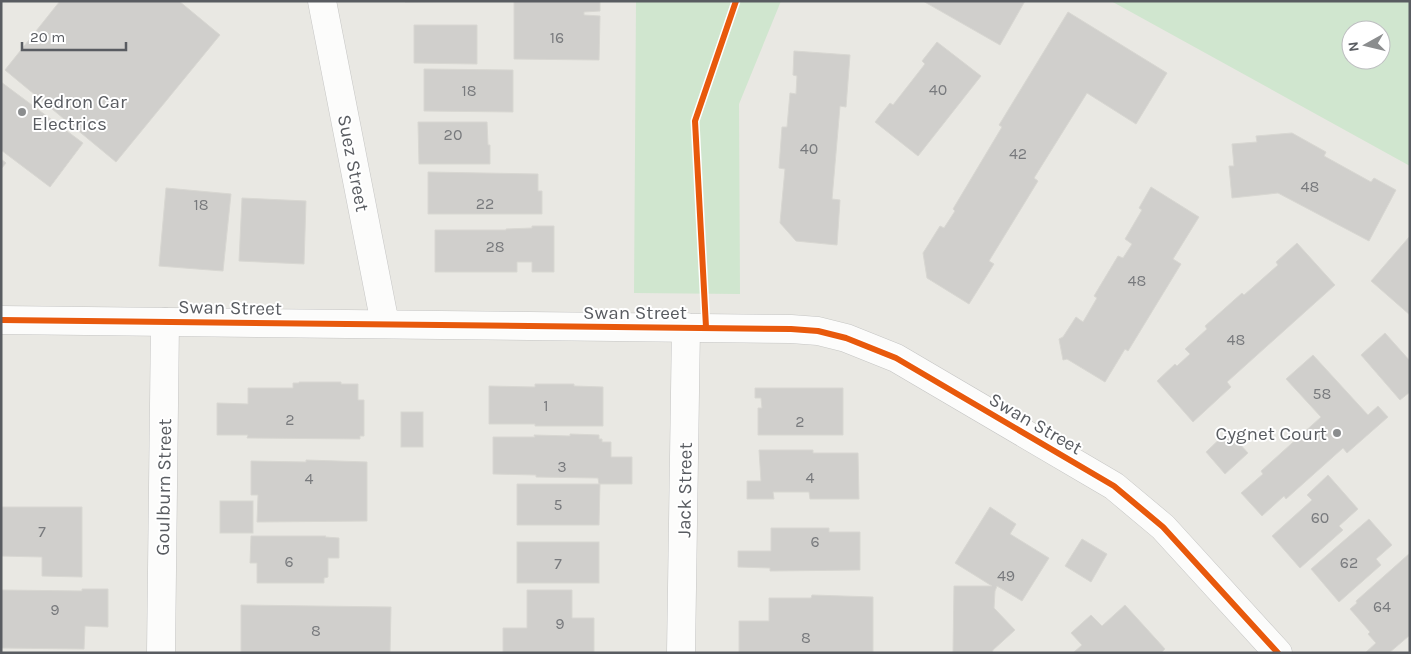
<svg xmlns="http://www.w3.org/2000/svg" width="1411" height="654" font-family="Karla,sans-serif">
<rect width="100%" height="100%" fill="#e9e8e3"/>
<g fill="#d0e6cf" fill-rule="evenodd">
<path d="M636,1H781L739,104L740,294L634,293Z"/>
<path d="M1111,1H1410V166ZM1351,30H1381V60H1351Z"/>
</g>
<g fill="#d0cfcc" stroke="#d8d7d2">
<path d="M60,1H179L220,35L116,162L5,70Z"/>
<path d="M405,1H468L405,2Z"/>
<path d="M514,1H600V11L584,12V15L600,16L599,60L514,59Z"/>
<path d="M923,1H1025L1000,45Z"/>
<path d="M1068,12L1167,73L1136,124L1087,93L1034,178L1038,181L989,261L994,264L969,304L927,278L923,253L940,226L944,228L955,211L953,209L1002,127L999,125Z"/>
<path d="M414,25H477V64L414,63Z"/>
<path d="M937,42L981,76L918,156L875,122L890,103L893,105L925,64L922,61Z"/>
<path d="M794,51L850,55L846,107L840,106L832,199L840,200L837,245L796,241L780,223L785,169L779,168L782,127H787L790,93L796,94L797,76L793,75Z"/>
<path d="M424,69L513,70V112L424,111Z"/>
<path d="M1,82L83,143L50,187L1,150Z"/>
<path d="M418,122H487L488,145H490V164H419Z"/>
<path d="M1292,133L1326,152L1324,156L1371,182L1374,178L1396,190L1369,241L1278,193L1232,198L1229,166H1234L1232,144L1257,142L1256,136Z"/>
<path d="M1,159L6,163L1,169Z"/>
<path d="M428,172L538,174V191H542V214H428Z"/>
<path d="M1151,187L1199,217L1173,259L1181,264L1128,351L1125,349L1105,382L1067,359L1063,360L1059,339L1063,337L1076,317L1083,322L1097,298L1094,296L1118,256L1123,258L1132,244L1125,239L1142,210L1139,208Z"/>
<path d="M166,188L231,194L223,271L159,266Z"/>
<path d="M242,198L306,201L304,264L239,261Z"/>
<path d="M532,226H554V272H532V262H517V272H435V230H506V229L532,228Z"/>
<path d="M1410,236V315L1371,281Z"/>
<path d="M1297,243L1335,285L1227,382L1231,387L1193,422L1157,381L1175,364L1177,366L1190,354L1185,349L1207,329L1205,326L1242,293L1244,295L1278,265L1276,262Z"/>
<path d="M1385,333L1410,361V392L1400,400L1361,355Z"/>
<path d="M1313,355L1368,415L1378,406L1388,417L1347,453L1343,448L1286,499L1284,496L1262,516L1241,493L1263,474L1261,471L1321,417L1286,379Z"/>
<path d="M299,382H341V384H358V400H364V436H360V439L247,438L248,435H217V403L248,404V388H293V383H299Z"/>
<path d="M535,384H574V386L603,387V426H535V424H489V386L535,387Z"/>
<path d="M755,388H843V435H758V408H762L761,398H755Z"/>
<rect x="401" y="412" width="22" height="35"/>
<path d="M1228,431L1248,453L1225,474L1206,452Z"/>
<path d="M570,434L599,435V439H602V442H611V457H632V484H599L598,478L536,477V475L493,474V437H535L534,435L570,436Z"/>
<path d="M759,450H813V453H858L859,499H810L809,492H773L774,499H747V481H761Z"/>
<path d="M306,460L367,462V521L257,522L258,495H251V461L306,462Z"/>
<path d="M1328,475L1358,509L1339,526L1343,530L1300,568L1272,536L1312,500L1307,495Z"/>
<path d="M517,484H600L599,525H517Z"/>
<rect x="220" y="501" width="33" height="32"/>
<path d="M1,507H82V577L42,576V557L1,556Z"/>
<path d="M990,507L1016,524L1010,534L1049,558L1022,601L997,586L995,591L994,608L1015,630L993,650L992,653H953L954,586H992L955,563Z"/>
<path d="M1369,519L1392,545L1376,559L1381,565L1339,602L1311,569Z"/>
<path d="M771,528H829V532H860V570L770,571V568L738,567V551H771Z"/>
<path d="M251,536H326L325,537L339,538V558H328V577L324,578V583H257V563H250Z"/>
<path d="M1082,539L1107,554L1091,582L1065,566Z"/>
<rect x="517" y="542" width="82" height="41"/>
<path d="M1410,553V635L1389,653H1365L1376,643L1368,634L1370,632L1350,609L1357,603L1356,601Z"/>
<path d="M82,589H108V627L85,626L84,649L1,648V590L82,591Z"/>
<path d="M527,590H572V618H594V653H503V628H527Z"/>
<path d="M812,595L873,597V653H739V621H769V598H811Z"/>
<path d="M241,605L391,607L390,653H241Z"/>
<path d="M1125,605L1165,649L1161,653H1073L1082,645L1071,633L1091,615L1102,626Z"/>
</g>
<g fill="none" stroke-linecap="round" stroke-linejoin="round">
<g stroke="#c5c5c4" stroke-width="29">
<g id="minor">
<path d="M322,1L385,324"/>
<path d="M1,320L791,329L818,331L846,338L896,358L1114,486L1163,527L1278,653"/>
<path d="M161,653L165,322"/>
<path d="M681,653L686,327"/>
</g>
</g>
<use href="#minor" stroke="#fcfcfb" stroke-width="28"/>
<g stroke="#fff" stroke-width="9">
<g id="cycleway">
<path d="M1,320L791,329L818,331L846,338L896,358L1114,486L1163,527L1278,653"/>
<path d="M706,327L695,121L736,1"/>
</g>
</g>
<use href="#cycleway" stroke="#e8590c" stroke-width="6"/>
</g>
<g fill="#8b8d8e" stroke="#fff" stroke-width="2">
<circle cx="22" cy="112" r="5"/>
<circle cx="1337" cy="433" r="5"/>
</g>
<g text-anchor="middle" stroke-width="4" stroke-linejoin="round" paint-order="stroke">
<g font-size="16" fill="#787a7d">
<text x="557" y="43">16</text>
<text x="938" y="95">40</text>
<text x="469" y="96">18</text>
<text x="453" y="140">20</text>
<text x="809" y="154">40</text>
<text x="1018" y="159">42</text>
<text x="1310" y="192">48</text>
<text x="485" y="209">22</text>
<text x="201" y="210">18</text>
<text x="495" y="252">28</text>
<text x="1137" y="286">48</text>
<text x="1236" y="345">48</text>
<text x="1322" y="399">58</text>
<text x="546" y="411">1</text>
<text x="290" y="425">2</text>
<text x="800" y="427">2</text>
<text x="562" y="472">3</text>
<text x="810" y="483">4</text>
<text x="309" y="484">4</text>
<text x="558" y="510">5</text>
<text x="1320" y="523">60</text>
<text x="42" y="537">7</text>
<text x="815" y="547">6</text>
<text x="289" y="567">6</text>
<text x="1349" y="568">62</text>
<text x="558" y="569">7</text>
<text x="1006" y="581">49</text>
<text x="1382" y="612">64</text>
<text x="55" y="615">9</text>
<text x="560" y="629">9</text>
<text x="316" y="636">8</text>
<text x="806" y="643">8</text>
</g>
<g font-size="19" fill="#595c61" stroke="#fff" text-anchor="start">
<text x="32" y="108">Kedron Car<tspan x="32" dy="22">Electrics</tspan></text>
<text x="1327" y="440" text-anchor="end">Cygnet Court</text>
</g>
<g font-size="19" fill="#595c61" stroke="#fff">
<text transform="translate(354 163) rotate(79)" y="7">Suez Street</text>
<text transform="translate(230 307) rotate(1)" y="7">Swan Street</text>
<text x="635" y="319">Swan Street</text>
<text transform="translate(1036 423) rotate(30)" y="7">Swan Street</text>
<text transform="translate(163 487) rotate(-89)" y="7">Goulburn Street</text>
<text transform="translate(684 490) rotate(-89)" y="7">Jack Street</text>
</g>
</g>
<rect width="1411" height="654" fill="none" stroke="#595c61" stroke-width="5"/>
<g transform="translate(1366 45) rotate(262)"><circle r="24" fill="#ffffff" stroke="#bdbec0"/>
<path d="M0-4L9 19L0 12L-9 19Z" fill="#8b8d8e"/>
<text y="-8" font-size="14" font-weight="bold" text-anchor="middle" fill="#595c61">N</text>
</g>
<path d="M22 42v8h104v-8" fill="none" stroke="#595c61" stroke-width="2.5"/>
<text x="30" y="42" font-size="15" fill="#595c61" stroke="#ffffff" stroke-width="4" paint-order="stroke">20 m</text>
</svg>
